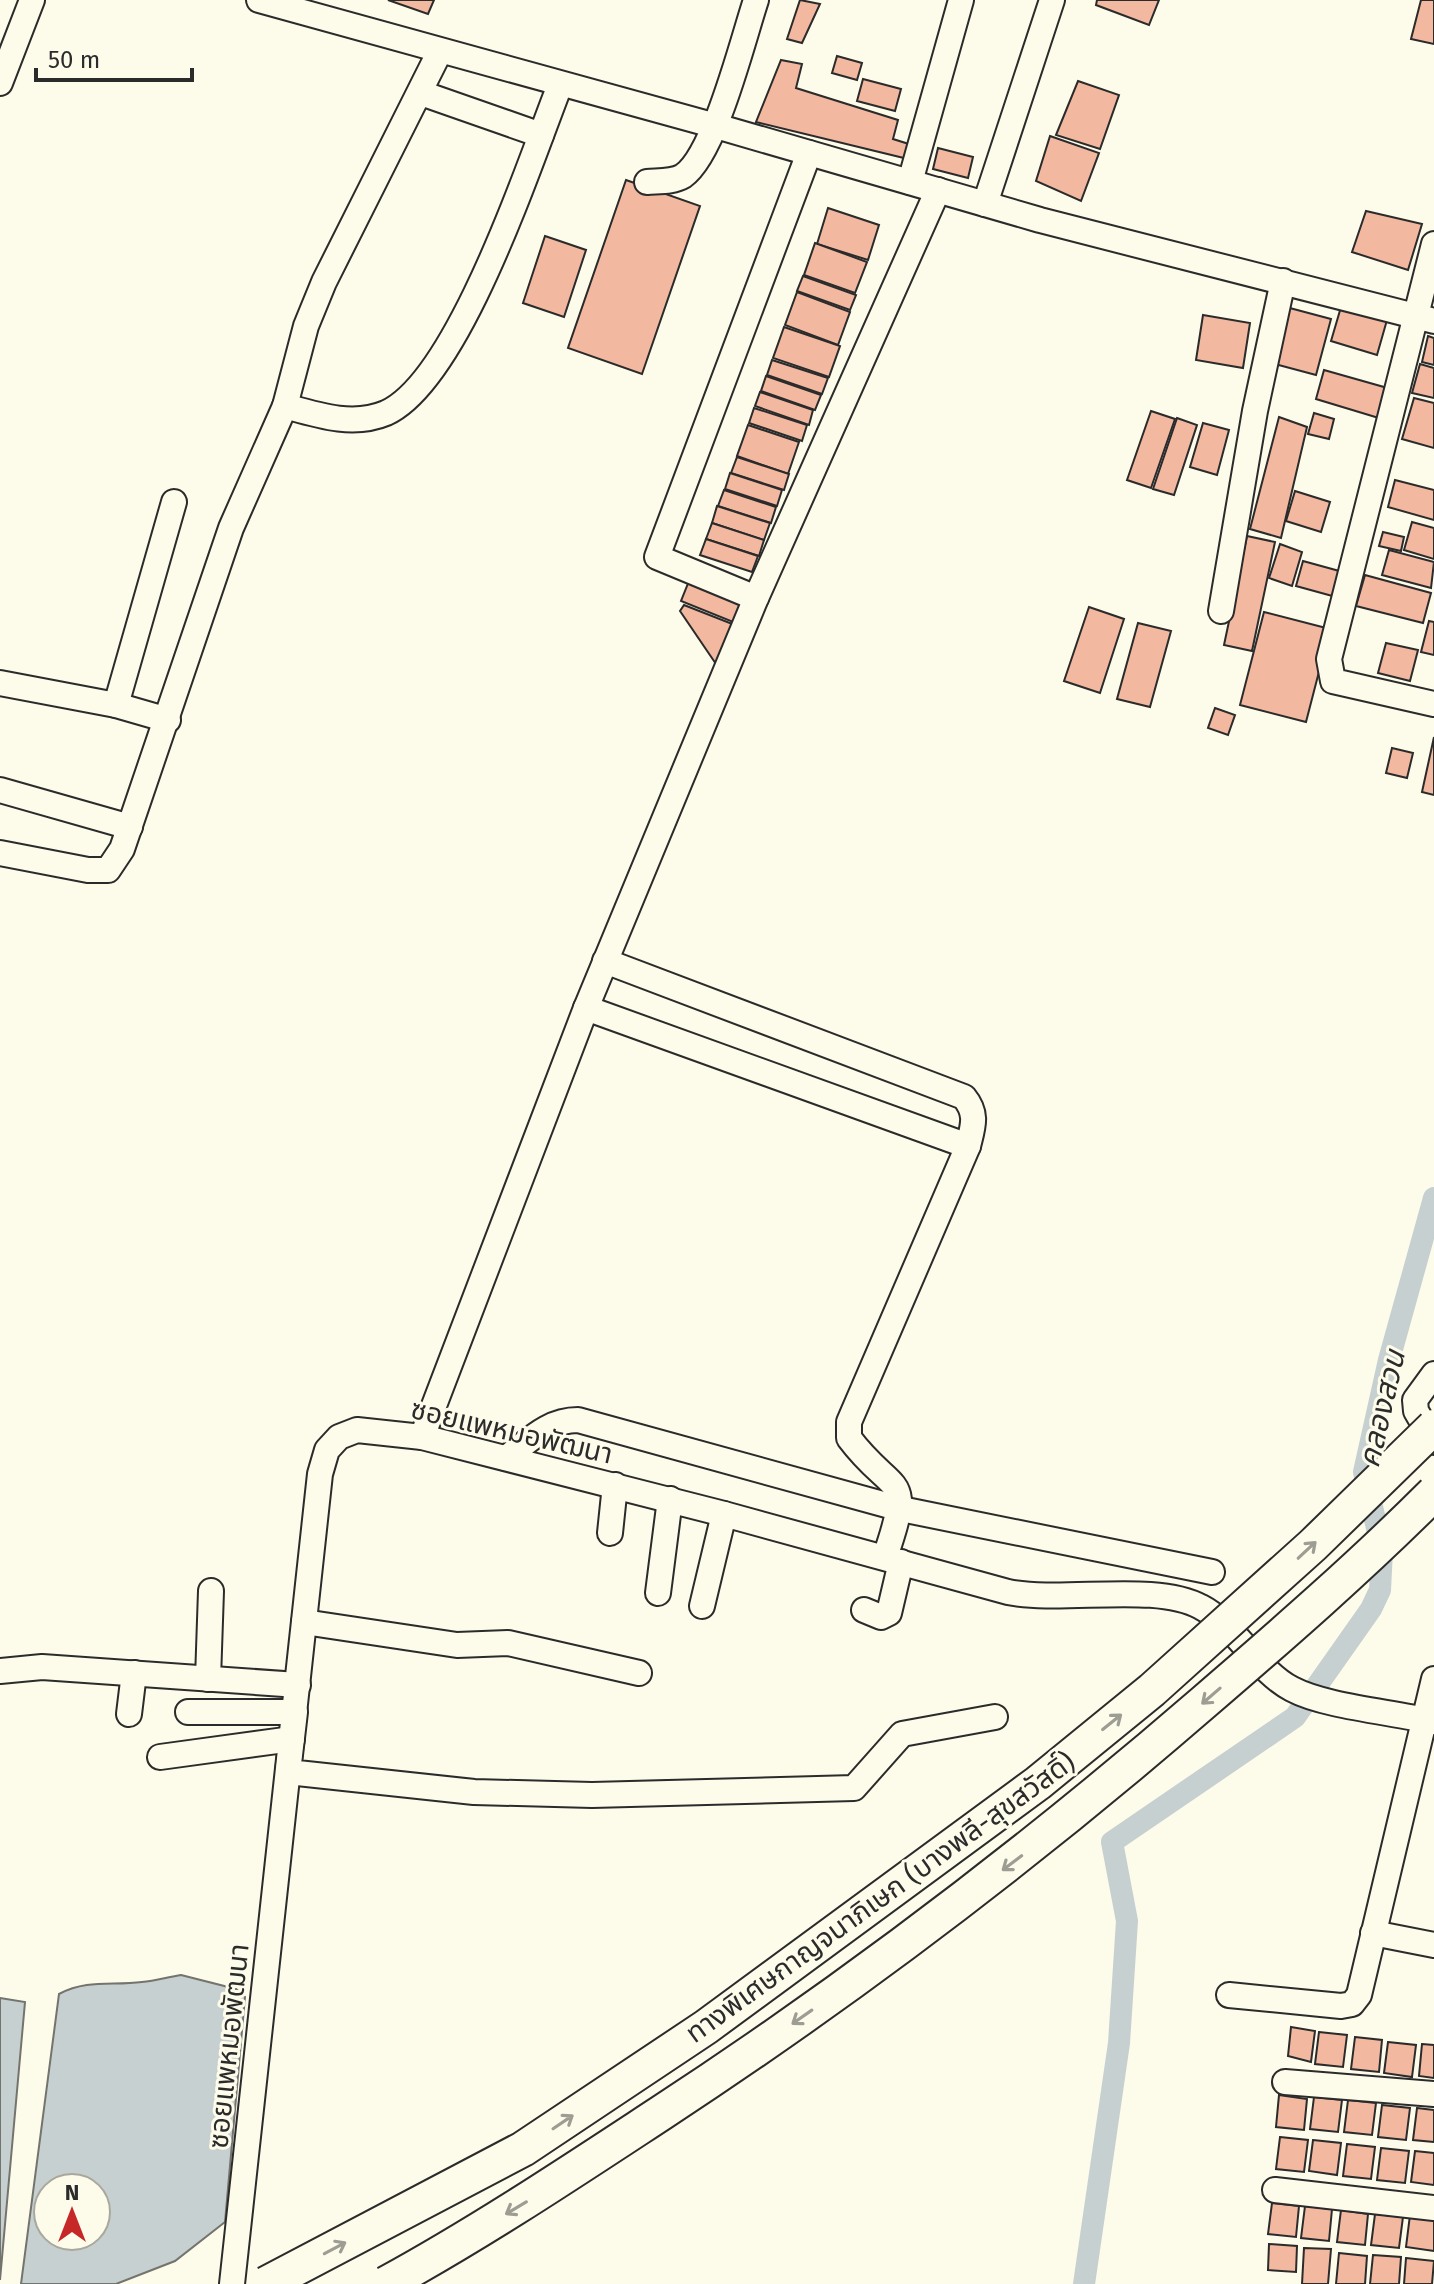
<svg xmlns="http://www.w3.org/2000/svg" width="1434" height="2284" font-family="'Fira Sans','Noto Sans Thai',sans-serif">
<rect width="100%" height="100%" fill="#fdfbea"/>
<g fill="#c7d0d0" stroke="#74746e" stroke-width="2" fill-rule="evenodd">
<path d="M181,1975L236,1989L245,1997L225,2222L175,2261L116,2284H21L59,1994C88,1979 112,1986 142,1982C155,1981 168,1977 181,1975ZM96,2188V2236H48V2188Z"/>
<path d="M0,1998L25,2002L0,2280Z"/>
</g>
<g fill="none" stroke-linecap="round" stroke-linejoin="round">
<path stroke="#c7d0d0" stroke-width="22" d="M1084,2284L1119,2043L1127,1921L1112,1842L1295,1717L1371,1609L1380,1590L1382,1550L1364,1472L1389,1360L1434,1198"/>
</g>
<g fill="#f2b8a0" stroke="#2b2b2b" stroke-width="2">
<path d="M388,0H434L428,14Z"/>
<path d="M800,0L820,4L802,43L787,39Z"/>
<path d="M1097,0H1159L1149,25L1096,5Z"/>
<path d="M1421,0H1434V44L1411,39Z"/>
<path d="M837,56L862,63L857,80L832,73Z"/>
<path d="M781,60L802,64L796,88L898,120L893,139L912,145L908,159L756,122Z"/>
<path d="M863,79L901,89L895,111L857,101Z"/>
<path d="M1078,81L1119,95L1100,149L1056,135Z"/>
<path d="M1050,136L1099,153L1081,201L1036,181Z"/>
<path d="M938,148L973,157L968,178L933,169Z"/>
<path d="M626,180L700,206L642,374L568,348Z"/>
<path d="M828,208L879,225L868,260L817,244Z"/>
<path d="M1366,211L1422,224L1408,270L1352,252Z"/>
<path d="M545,236L586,250L564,317L523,303Z"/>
<path d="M815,243L867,262L855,293L804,275Z"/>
<path d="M803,276L856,295L850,310L797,291Z"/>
<path d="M797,292L850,312L838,345L785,325Z"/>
<path d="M1286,307L1331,319L1316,375L1271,363Z"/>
<path d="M1341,307L1387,320L1377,355L1331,341Z"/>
<path d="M1203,315L1250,323L1243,368L1196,360Z"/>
<path d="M784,327L840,346L829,377L773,358Z"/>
<path d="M1428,336L1434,338V365L1422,362Z"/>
<path d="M772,360L828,378L822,394L767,375Z"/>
<path d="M1420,364L1434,368V398L1412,393Z"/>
<path d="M1324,370L1391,389L1382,419L1316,399Z"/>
<path d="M766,376L821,395L815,410L761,391Z"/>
<path d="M760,392L813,410L809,425L755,406Z"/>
<path d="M1414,398L1434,403V448L1402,439Z"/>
<path d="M754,408L807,425L802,441L749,423Z"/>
<path d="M1151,411L1175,419L1151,488L1127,480Z"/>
<path d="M1314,413L1334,419L1329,439L1308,434Z"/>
<path d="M1279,417L1307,427L1281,538L1250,529Z"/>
<path d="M1177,418L1197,425L1174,495L1153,489Z"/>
<path d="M1203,423L1229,430L1217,475L1190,467Z"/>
<path d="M748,425L799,442L788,474L737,456Z"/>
<path d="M737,457L789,474L784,490L731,473Z"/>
<path d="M730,473L782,490L777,506L725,489Z"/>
<path d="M1395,480L1434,490V520L1388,507Z"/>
<path d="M724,490L776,507L771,523L718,506Z"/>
<path d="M1295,491L1330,502L1321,532L1286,521Z"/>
<path d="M717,506L770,523L764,540L712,523Z"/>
<path d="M1412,522L1434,528V559L1404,550Z"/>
<path d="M712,523L764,540L759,556L706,539Z"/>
<path d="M1383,532L1404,537L1401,551L1379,546Z"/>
<path d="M1247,536L1275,542L1252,651L1224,645Z"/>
<path d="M706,539L758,556L752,572L700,555Z"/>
<path d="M1280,544L1302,552L1292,586L1269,578Z"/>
<path d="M1389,550L1434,562L1431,588L1382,575Z"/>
<path d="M1303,561L1343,572L1336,597L1296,586Z"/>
<path d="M1365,575L1431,593L1423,623L1356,606Z"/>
<path d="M691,576L747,597L738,624L681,601Z"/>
<path d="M684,605L740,627L716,664L680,611Z"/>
<path d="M1089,607L1124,619L1100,693L1064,681Z"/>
<path d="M1264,612L1330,629L1306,722L1240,705Z"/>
<path d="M1429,621L1434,622V655L1421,652Z"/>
<path d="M1138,623L1171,631L1150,707L1117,699Z"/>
<path d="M1386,643L1418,650L1410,681L1378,673Z"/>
<path d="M1215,708L1235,715L1228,735L1208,728Z"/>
<path d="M1434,737V795L1422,792Z"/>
<path d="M1392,748L1413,753L1407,778L1386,773Z"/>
<path d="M1291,2027L1315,2031L1311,2062L1288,2056Z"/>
<path d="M1319,2032L1347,2035L1343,2067L1315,2064Z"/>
<path d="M1355,2037L1382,2040L1379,2072L1351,2069Z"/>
<path d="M1388,2042L1416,2045L1412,2077L1384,2073Z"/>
<path d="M1422,2044L1434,2045V2078L1419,2076Z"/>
<path d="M1279,2095L1307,2099L1304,2130L1276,2127Z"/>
<path d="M1314,2097L1342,2100L1338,2132L1310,2129Z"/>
<path d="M1348,2100L1376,2103L1372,2135L1344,2132Z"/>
<path d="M1382,2105L1410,2108L1406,2140L1378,2137Z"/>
<path d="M1417,2108L1434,2110V2142L1413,2140Z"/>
<path d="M1280,2137L1308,2140L1304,2172L1276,2169Z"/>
<path d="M1313,2140L1341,2143L1337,2175L1309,2171Z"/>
<path d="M1347,2144L1375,2147L1371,2179L1343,2176Z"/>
<path d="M1381,2148L1409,2151L1405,2183L1377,2180Z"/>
<path d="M1415,2151L1434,2153V2185L1411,2182Z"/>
<path d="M1272,2203L1299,2206L1296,2237L1268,2234Z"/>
<path d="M1305,2206L1332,2209L1329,2241L1301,2238Z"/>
<path d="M1341,2210L1368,2214L1365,2245L1337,2242Z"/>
<path d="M1375,2214L1403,2217L1399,2248L1371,2245Z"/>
<path d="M1410,2215L1434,2218V2251L1406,2247Z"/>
<path d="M1269,2244L1297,2246L1296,2272L1268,2270Z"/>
<path d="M1304,2248L1331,2249L1328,2284H1302Z"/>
<path d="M1339,2253L1367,2256L1365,2284H1336Z"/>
<path d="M1373,2255L1401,2257L1399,2284H1370Z"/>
<path d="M1406,2258L1434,2261L1432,2284H1404Z"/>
</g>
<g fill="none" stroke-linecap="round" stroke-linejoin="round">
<g stroke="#2b2b2b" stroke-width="28">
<g id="minor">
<path d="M259,0L716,126L1040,220L1434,321"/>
<path d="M0,83L32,0"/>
<path d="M421,93L541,135"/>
<path d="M647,182C659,181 673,182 683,176C715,154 743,39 756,0"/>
<path d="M910,182L961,0"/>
<path d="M985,204L1052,0"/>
<path d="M1434,244L1329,659L1333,681L1434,704"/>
<path d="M285,406L306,326L324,282L440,51"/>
<path d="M756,598L657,557L809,153"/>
<path d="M1221,611L1255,411L1283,281"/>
<path d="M0,683L116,705L168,720"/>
<path d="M116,705L174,502"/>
<path d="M0,790L130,827"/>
<path d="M0,853L88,870H108L122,849L231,528L285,406C317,415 353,427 386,413C459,380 530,161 560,85"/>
<path d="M605,961L964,1097C978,1114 973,1126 968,1146L849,1422V1438C894,1498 915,1470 885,1557"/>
<path d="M586,1008L968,1146"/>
<path d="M1434,1374L1415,1400L1416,1411L1434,1442"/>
<path d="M422,1437L586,1008L756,598L938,190"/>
<path d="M506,1458C530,1440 548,1420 578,1420L901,1509L1212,1572"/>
<path d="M610,1533L615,1485"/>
<path d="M658,1593L670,1499"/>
<path d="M702,1606L724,1514"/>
<path d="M864,1610L881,1617L889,1613L901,1562"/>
<path d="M304,1622L457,1645L508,1643L639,1673"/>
<path d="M0,1671L42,1667L298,1685"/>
<path d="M208,1679L211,1591"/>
<path d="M188,1712H295L288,1772L474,1792L592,1795L854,1788L902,1734L995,1717"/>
<path d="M129,1714L134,1673"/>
<path d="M160,1757L292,1739"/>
<path d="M1373,1933L1434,1945"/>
<path d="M1229,1995L1341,2006L1352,2004L1359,1995L1434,1679"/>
<path d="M1285,2082L1434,2094"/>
<path d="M1275,2190L1434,2208"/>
<path d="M232,2284L320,1474L327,1450L339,1437L357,1430L422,1437L724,1514L1008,1592C1064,1603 1155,1582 1201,1607C1236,1625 1257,1671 1292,1689C1326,1707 1394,1712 1434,1722"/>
</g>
</g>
<use href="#minor" stroke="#fdfbea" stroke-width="24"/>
<g stroke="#2b2b2b" stroke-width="38" stroke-linecap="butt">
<g id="highway-bridge">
<path d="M266,2284L523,2149L706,2027L1038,1783L1152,1690L1313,1545L1434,1427"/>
<path d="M386,2284C481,2232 571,2172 661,2113C852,1988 1032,1851 1204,1702C1283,1634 1360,1567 1434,1493"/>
</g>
</g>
<use href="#highway-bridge" stroke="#fdfbea" stroke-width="34"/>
</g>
<defs><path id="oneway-shaft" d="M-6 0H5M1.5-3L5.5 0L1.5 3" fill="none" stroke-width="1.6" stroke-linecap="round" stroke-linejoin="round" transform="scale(2)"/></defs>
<g stroke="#9e9d94">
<use href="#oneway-shaft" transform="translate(1307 1550) rotate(-43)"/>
<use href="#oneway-shaft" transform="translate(1211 1696) rotate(139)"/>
<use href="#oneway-shaft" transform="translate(1112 1722) rotate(-39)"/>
<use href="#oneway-shaft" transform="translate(1012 1863) rotate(143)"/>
<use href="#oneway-shaft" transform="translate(802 2017) rotate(145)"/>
<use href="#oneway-shaft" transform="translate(563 2122) rotate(-34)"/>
<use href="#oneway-shaft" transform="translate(516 2208) rotate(149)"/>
<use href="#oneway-shaft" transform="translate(335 2248) rotate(-28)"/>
</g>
<g text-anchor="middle" stroke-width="6" stroke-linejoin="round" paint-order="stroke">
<g font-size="28" fill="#2b2b2b" stroke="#fdfbea">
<text transform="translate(512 1431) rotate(13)" y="10">ซอยแพหมอพัฒนา</text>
<text transform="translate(880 1897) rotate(-36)" y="10">ทางพิเศษกาญจนาภิเษก (บางพลี-สุขสวัสดิ์)</text>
<text transform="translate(228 2046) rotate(-84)" y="10">ซอยแพหมอพัฒนา</text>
</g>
<g font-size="30" font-style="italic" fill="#2b2b2b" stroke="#fdfbea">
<text transform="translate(1382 1409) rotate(-77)" y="10">คลองสวน</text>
</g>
</g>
<g transform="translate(72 2212)"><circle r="38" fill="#fdfbea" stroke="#a9a89e" stroke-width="2"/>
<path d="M0-6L14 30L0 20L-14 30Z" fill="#c62828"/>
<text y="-12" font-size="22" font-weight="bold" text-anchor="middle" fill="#2b2b2b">N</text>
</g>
<path d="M36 68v12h156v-12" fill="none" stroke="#2b2b2b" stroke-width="4"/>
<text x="48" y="68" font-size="24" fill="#2b2b2b" stroke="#fdfbea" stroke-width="6" paint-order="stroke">50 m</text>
</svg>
